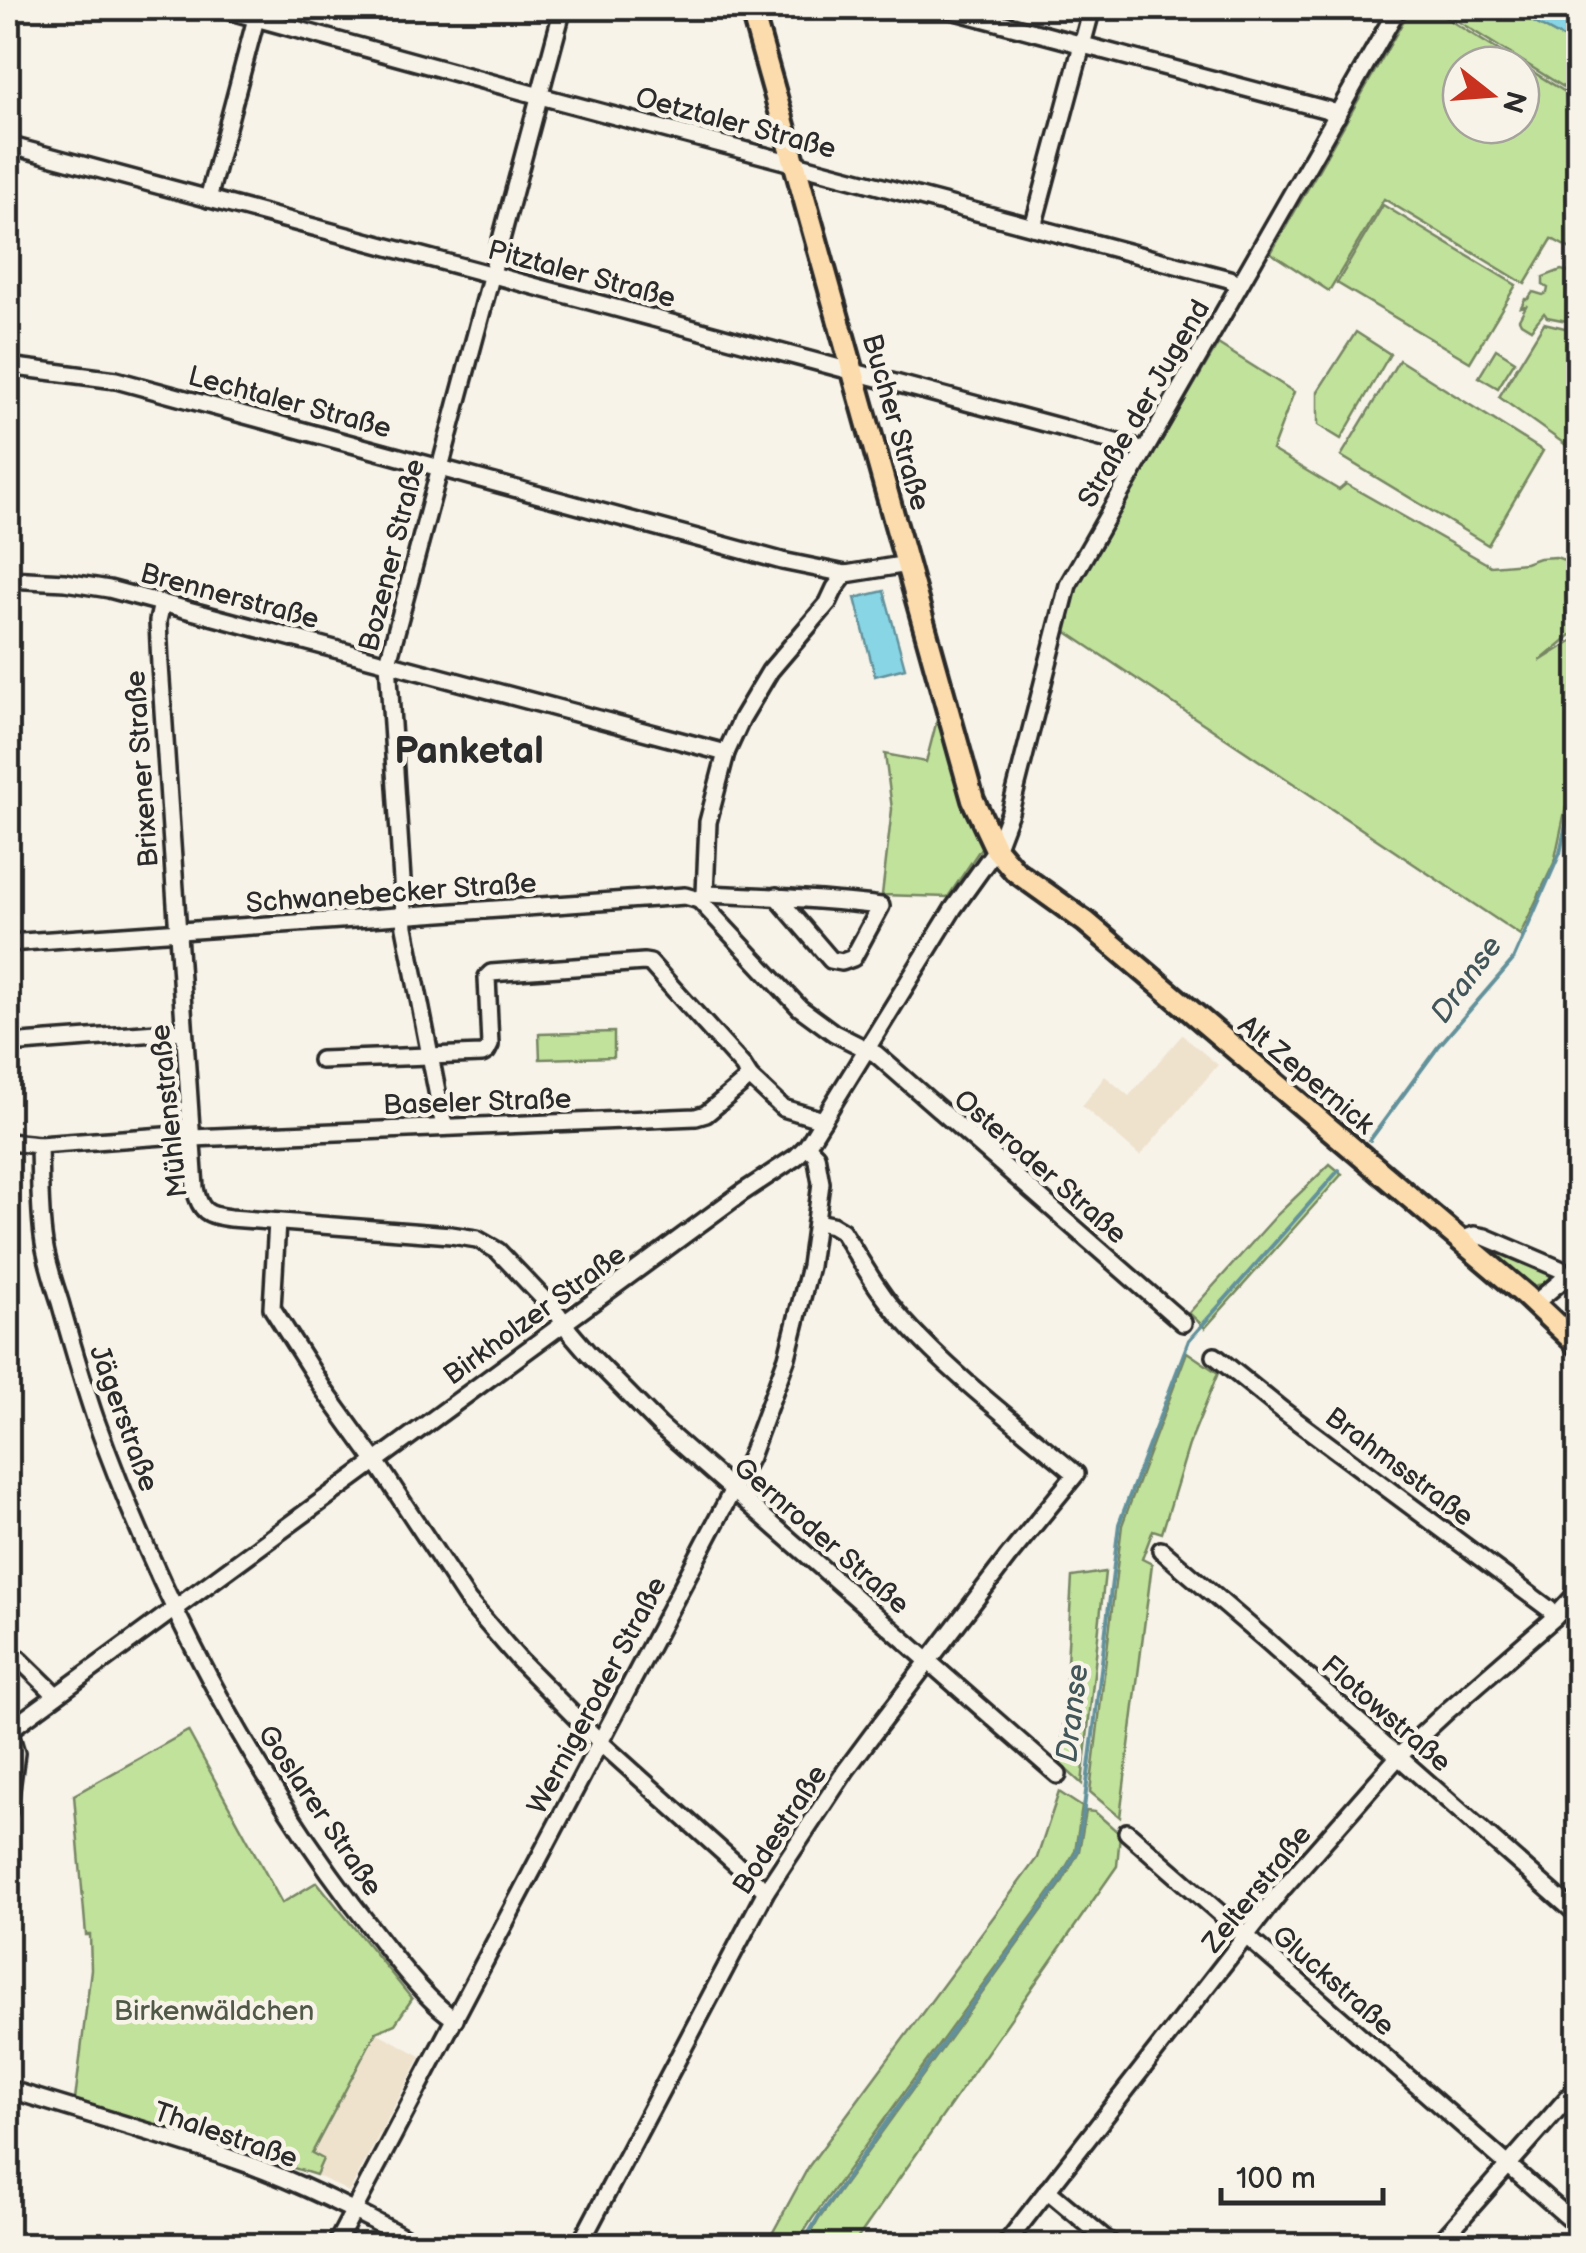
<svg xmlns="http://www.w3.org/2000/svg" width="1586" height="2253" font-family="'Balsamiq Sans',sans-serif">
<rect width="100%" height="100%" fill="#f7f3e8"/>
<filter id="ink" filterUnits="userSpaceOnUse"><feTurbulence type="fractalNoise" baseFrequency=".01" numOctaves="2"/><feDisplacementMap in="SourceGraphic" scale="20" xChannelSelector="R" yChannelSelector="G"/><feConvolveMatrix kernelMatrix="1 2 1 2 8 2 1 2 1" color-interpolation-filters="sRGB"/></filter>
<g filter="url(#ink)">
<g fill="#eee2cd">
<path d="M1182,1035L1218,1065L1140,1156L1082,1106L1105,1076L1129,1096Z"/>
<path d="M376,2032L421,2056L349,2192L316,2175L323,2160L312,2154Z"/>
</g>
<g fill="#c1e29b" stroke="#768663" stroke-width="2.5" fill-rule="evenodd">
<path d="M1411,8H1430L1578,100V253L1552,239L1525,284L1384,199L1329,291L1271,253ZM1461,65H1521V125H1461Z"/>
<path d="M1442,8H1517L1530,20L1578,46V96L1440,10Z"/>
<path d="M1383,205L1516,285L1470,362L1337,283Z"/>
<path d="M1561,270L1574,273L1578,278L1567,321L1547,317L1544,313L1531,329L1521,323L1519,319L1526,306L1521,307L1525,299H1528L1533,292L1543,295L1547,293L1548,288L1543,285V277Z"/>
<path d="M1578,313V397L1566,445L1499,397L1544,323L1573,330Z"/>
<path d="M1356,332L1390,354L1341,439L1318,425V391Z"/>
<path d="M1218,344L1294,392L1272,450L1339,490L1346,484L1491,566L1525,563L1539,558L1556,557L1578,565V629L1540,661L1578,637V750L1554,863L1520,935L1065,631L1077,585Z"/>
<path d="M1496,349L1515,361L1498,388L1479,377Z"/>
<path d="M1399,360L1543,451L1488,545L1341,456Z"/>
<path d="M937,720L983,845L948,897L882,895L892,809L885,754L926,762Z"/>
<path d="M614,1032V1057L540,1059L539,1034Z"/>
<path d="M1330,1164L1342,1174L1205,1328L1189,1313L1277,1215Z"/>
<path d="M1474,1240L1521,1259L1552,1275L1543,1284L1528,1287Z"/>
<path d="M1187,1352L1218,1373L1189,1445L1162,1533L1153,1530L1142,1559L1152,1564L1120,1817L1090,1792L1122,1525Z"/>
<path d="M1105,1572L1082,1784L1061,1765L1072,1577Z"/>
<path d="M188,1731L282,1903L317,1882L412,1999L395,2024L376,2032L312,2153L323,2159L316,2175L75,2100L91,1969L90,1935H86L74,1795Z"/>
<path d="M1059,1792L1082,1807L1075,1851L1058,1881L812,2219L796,2245H766L809,2166L1037,1858Z"/>
<path d="M1086,1811L1095,1812L1120,1834L1117,1866L853,2245L804,2246L819,2219L1061,1884L1079,1851Z"/>
</g>
<g fill="#87d5e5" stroke="#62919b" stroke-width="2.5">
<path d="M1517,8H1578V46L1530,20Z"/>
<path d="M884,591L905,668L875,676L855,598Z"/>
</g>
<g fill="none" stroke-linecap="round" stroke-linejoin="round">
<g stroke="#62919b" stroke-width="4">
<path d="M1370,1140L1438,1047L1513,960L1560,853L1578,768"/>
<path d="M801,2246L819,2216L1059,1883L1077,1851L1084,1808L1119,1524L1189,1340L1339,1170"/>
</g>
<g stroke="#2b2b2b" stroke-width="22">
<g id="minor">
<path d="M219,8L540,96L1229,279L1239,285"/>
<path d="M944,8L1328,110L1337,116"/>
<path d="M8,145L1134,447L1143,452"/>
<path d="M208,199L258,11"/>
<path d="M1033,227L1092,8"/>
<path d="M8,366L116,380L782,561L846,574"/>
<path d="M8,579L65,582L109,589L726,753"/>
<path d="M162,603L158,621L160,665L195,1188C200,1212 207,1215 230,1218L451,1235L477,1239L498,1251L558,1314L570,1332L588,1353L660,1426L1058,1775"/>
<path d="M705,894L708,822L726,753L742,718L770,671L828,603L835,588L846,574L908,564"/>
<path d="M699,900L800,1008L834,1033L876,1054L1183,1323"/>
<path d="M8,943L685,896L699,900L705,894C764,896 822,899 881,906L853,958L842,962L831,960L776,896"/>
<path d="M8,1044L184,1031"/>
<path d="M321,1060L482,1054L487,1051L490,1045L487,977L491,973L644,962L650,963L743,1066L750,1077L783,1108L823,1120"/>
<path d="M444,1127L405,927L388,662L563,8"/>
<path d="M192,1138L696,1117L706,1114L750,1077"/>
<path d="M8,1142L39,1145L192,1134"/>
<path d="M39,1145C40,1177 39,1211 44,1243C47,1263 54,1283 60,1302C71,1341 82,1380 95,1418C158,1593 242,1757 354,1906C378,1936 423,2000 455,2019"/>
<path d="M277,1222L272,1308L324,1390L381,1469L468,1601L520,1661L600,1742L766,1891"/>
<path d="M1460,1240L1474,1235L1485,1237L1560,1269L1566,1276"/>
<path d="M1535,1303L1578,1267"/>
<path d="M1215,1356L1282,1410L1549,1609L1555,1617"/>
<path d="M1161,1550L1265,1639L1578,1915"/>
<path d="M8,1648L56,1695"/>
<path d="M8,1731L743,1192L796,1157L807,1146L953,909L996,849L1010,812L1068,585L1398,8"/>
<path d="M8,1812L16,1753L9,1730"/>
<path d="M1127,1832L1578,2226"/>
<path d="M8,2089C81,2112 156,2133 230,2158C296,2180 359,2212 420,2246"/>
<path d="M1047,2190L1114,2246"/>
<path d="M335,2246L750,1457L787,1357L810,1266L821,1183L816,1155L807,1146"/>
<path d="M579,2246L766,1891L846,1770L872,1735L1008,1557L1076,1474C1017,1424 955,1378 903,1320C879,1294 861,1261 842,1231L832,1225L817,1222"/>
<path d="M1004,2246L1284,1887L1399,1756L1446,1712L1555,1617L1578,1592"/>
<path d="M1437,2246L1578,2086"/>
</g>
</g>
<g stroke="#2b2b2b" stroke-width="28">
<path id="major" d="M751,8L973,800L996,849L1015,871L1086,922L1525,1295L1578,1345"/>
</g>
<use href="#minor" stroke="#f7f3e8" stroke-width="15"/>
<use href="#major" stroke="#fcdcac" stroke-width="20"/>
</g>
</g>
<g text-anchor="middle" stroke-width="9" stroke-linejoin="round" paint-order="stroke">
<g font-size="28" fill="#2b2b2b" stroke="#f7f3e8">
<text transform="translate(736 122) rotate(15)" y="10">Oetztaler Straße</text>
<text transform="translate(582 273) rotate(15)" y="10">Pitztaler Straße</text>
<text transform="translate(290 401) rotate(15)" y="10">Lechtaler Straße</text>
<text transform="translate(1143 403) rotate(-60)" y="10">Straße der Jugend</text>
<text transform="translate(897 422) rotate(74)" y="10">Bucher Straße</text>
<text transform="translate(391 555) rotate(-76)" y="10">Bozener Straße</text>
<text transform="translate(230 595) rotate(15)" y="10">Brennerstraße</text>
<text transform="translate(141 769) rotate(-94)" y="10">Brixener Straße</text>
<text transform="translate(391 892) rotate(-4)" y="10">Schwanebecker Straße</text>
<text transform="translate(1307 1074) rotate(40)" y="10">Alt Zepernick</text>
<text transform="translate(477 1101) rotate(-2)" y="10">Baseler Straße</text>
<text transform="translate(168 1111) rotate(-96)" y="10">Mühlenstraße</text>
<text transform="translate(1041 1166) rotate(41)" y="10">Osteroder Straße</text>
<text transform="translate(534 1314) rotate(-36)" y="10">Birkholzer Straße</text>
<text transform="translate(125 1418) rotate(70)" y="10">Jägerstraße</text>
<text transform="translate(1400 1466) rotate(37)" y="10">Brahmsstraße</text>
<text transform="translate(822 1535) rotate(41)" y="10">Gernroder Straße</text>
<text transform="translate(596 1695) rotate(-62)" y="10">Wernigeroder Straße</text>
<text transform="translate(1387 1713) rotate(41)" y="10">Flotowstraße</text>
<text transform="translate(321 1810) rotate(56)" y="10">Goslarer Straße</text>
<text transform="translate(779 1829) rotate(-57)" y="10">Bodestraße</text>
<text transform="translate(1256 1888) rotate(-51)" y="10">Zelterstraße</text>
<text transform="translate(1334 1980) rotate(41)" y="10">Gluckstraße</text>
<text transform="translate(226 2134) rotate(19)" y="10">Thalestraße</text>
</g>
<g font-size="28" fill="#505947" stroke="#f7f3e8">
<text x="214" y="2020">Birkenwäldchen</text>
</g>
<g font-size="30" font-style="italic" fill="#42565a" stroke="#f7f3e8">
<text transform="translate(1466 979) rotate(-54)" y="10">Dranse</text>
<text transform="translate(1072 1713) rotate(-83)" y="10">Dranse</text>
</g>
<g font-size="38" font-weight="bold" fill="#2b2b2b" stroke="#f7f3e8">
<text x="469" y="763">Panketal</text>
</g>
</g>
<rect width="1586" height="2253" fill="none" stroke="#f7f3e8" stroke-width="40"/>
<rect x="20" y="20" width="1546" height="2213" fill="none" stroke="#2b2b2b" stroke-width="4" filter="url(#ink)"/>
<g transform="translate(1491 95) rotate(107)"><circle r="48" fill="#f7f3e8" stroke="#a5a39c" stroke-width="2.5"/>
<path d="M0-8L18 38L0 25L-18 38Z" fill="#c8321e"/>
<text y="-15" font-size="28" font-weight="bold" text-anchor="middle" fill="#2b2b2b">N</text>
</g>
<path d="M1221 2188v15h162v-15" fill="none" stroke="#2b2b2b" stroke-width="5"/>
<text x="1236" y="2188" font-size="30" fill="#2b2b2b" stroke="#f7f3e8" stroke-width="8" paint-order="stroke">100 m</text>
</svg>
